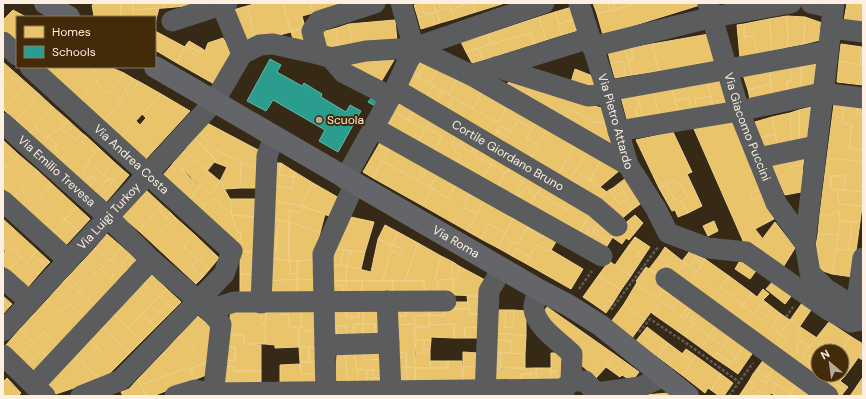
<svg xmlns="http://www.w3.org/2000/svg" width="866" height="399" font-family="'DM Sans',sans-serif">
<rect width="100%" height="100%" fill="#362916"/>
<g fill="#e9c46a" stroke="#efd18e">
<path d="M100,3H121V17L94,16L92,5Z"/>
<path d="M121,3H133L134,17L126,16L121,17Z"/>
<path d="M133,3H163L164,8L133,10Z"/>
<path d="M163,3H209V4L164,8Z"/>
<path d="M257,3H283L291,32L256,41L247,6Z"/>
<path d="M283,3H310L313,13L302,16L305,27L291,32Z"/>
<path d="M310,3H344V4L313,13Z"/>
<path d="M421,3L425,15L418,18L414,5Z"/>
<path d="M421,3H433L436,12L425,15Z"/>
<path d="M433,3H439L441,10L436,12Z"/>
<path d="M439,3H461L462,6L451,10L450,7L441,10Z"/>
<path d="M461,3H470L462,6Z"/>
<path d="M472,3L476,12L454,19L451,10Z"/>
<path d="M472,3H505L476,12Z"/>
<path d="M593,3H608L610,11L597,14Z"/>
<path d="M608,3H613L615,10L610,11Z"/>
<path d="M613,3H631L632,5L615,10Z"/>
<path d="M631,3H699L700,5L603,35L597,14L632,5Z"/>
<path d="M847,3H863V24L844,21Z"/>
<path d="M247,6L255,39L242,43L233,10Z"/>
<path d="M450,7L454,19L440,23L437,12Z"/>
<path d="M572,7L575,19L558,24L555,12Z"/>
<path d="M159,8L155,23V17H134L133,10Z"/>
<path d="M13,10L26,17H17V45L3,32V20Z"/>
<path d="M436,12H437L440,23L434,25L433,13Z"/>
<path d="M555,12L562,35L546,40L539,17Z"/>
<path d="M433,13L434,25L421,29L418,18Z"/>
<path d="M787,16L788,47L772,51L769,19Z"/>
<path d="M787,16L805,17L804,44L788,47Z"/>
<path d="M539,17L546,40L534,44L531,33L491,44L488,34Z"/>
<path d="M805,17L822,23L820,40L804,44Z"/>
<path d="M575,19L579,30L562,35L558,24Z"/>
<path d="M769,19L772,51L757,54L754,36L744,37V24Z"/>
<path d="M395,20L397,41L352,45L349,24Z"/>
<path d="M349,24L352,45L338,46L337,28Z"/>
<path d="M744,24V37L754,36L757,54L740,58L737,25Z"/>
<path d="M305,27L311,47L295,46L291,32Z"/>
<path d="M337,28L338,46L319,47L318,33Z"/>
<path d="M155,31L185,47L186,45L199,52L201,48L204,50L197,56L184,49L177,63L155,50Z"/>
<path d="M531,33L534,44L483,60L478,48Z"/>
<path d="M488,34L491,44L466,52L461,42Z"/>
<path d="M709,34L715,61L659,71L652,44Z"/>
<path d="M223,38L228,45L231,59L216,85L177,63L184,49L197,56L204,50L205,51L208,43Z"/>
<path d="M189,41L201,48L199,52L186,45Z"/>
<path d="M652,44L659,71L632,75L628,60L633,59L631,48Z"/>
<path d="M841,44L862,47L860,65L839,61Z"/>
<path d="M862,47H863V66L860,65Z"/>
<path d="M478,48L483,60L472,63L466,52Z"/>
<path d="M631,48L633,59L628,60L625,49Z"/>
<path d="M625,49L632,75L626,76L623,61L611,64L608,52Z"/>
<path d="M422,59L427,62L417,77L413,74Z"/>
<path d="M394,60L378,87L350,71L352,62Z"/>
<path d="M623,61L626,76L615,78L611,64Z"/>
<path d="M839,61L863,66V85L837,82Z"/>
<path d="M3,62L39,94L16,121L4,110L24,88L13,78L3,89Z"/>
<path d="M427,62L438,68L429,84L417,77Z"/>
<path d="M816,62L814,86L801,89V65Z"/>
<path d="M801,65V89L787,92V81H791L790,67Z"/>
<path d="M42,67H90L94,72L98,67H110L79,101Z"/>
<path d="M90,67H98L94,72Z"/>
<path d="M110,67L124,73L108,93L96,82Z"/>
<path d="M790,67L791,81H787V92L771,95L770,71Z"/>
<path d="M438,68L457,79L449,95L429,84Z"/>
<path d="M575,69L595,77L599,91L571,82Z"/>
<path d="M770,71L771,84L748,90L743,75Z"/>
<path d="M124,73L134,79L125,89L127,91L119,99L110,91Z"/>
<path d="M413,74L433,86L426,98L406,86Z"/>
<path d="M13,78L24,88L4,110L3,89Z"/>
<path d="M134,79L140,82L102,122L79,101L96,82L108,93L110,91L119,99L127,91L125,89Z"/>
<path d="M457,79L482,93L472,109L449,95Z"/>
<path d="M722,80L729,104L713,107L707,83Z"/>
<path d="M140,82L161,94L120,138L102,122Z"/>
<path d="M509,82L605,109L609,123L594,122L573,111L567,118L507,84Z"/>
<path d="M707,83L711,96L695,99L697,110L691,111L689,98L675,100L672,89Z"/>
<path d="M771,84V95L750,99L748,90Z"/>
<path d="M433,86L443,91L435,103L426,98Z"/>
<path d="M672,89L679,114L660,117L653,92Z"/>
<path d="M443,91L454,98L447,110L435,103Z"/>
<path d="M653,92L660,117L644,120L637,95Z"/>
<path d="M482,93L507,107L498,123L472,109Z"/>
<path d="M39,94L53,107L30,133L16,121Z"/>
<path d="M161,94L190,111L145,160L120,138L136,121L140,125L146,118L142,114Z"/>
<path d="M637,95L640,106L635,108L638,121L628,123L621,97Z"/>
<path d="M711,96L713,107L697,110L695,99Z"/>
<path d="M454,98L498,123L507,107L535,123L532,129L518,121L512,132L500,126L494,138L447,110Z"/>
<path d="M689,98L691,111L679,114L675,100Z"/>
<path d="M399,102L414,111L408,120L394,111Z"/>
<path d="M834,104L845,106L842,123L852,125L849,148L863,150V162L827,158Z"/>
<path d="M640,106L644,120L638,121L635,108Z"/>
<path d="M845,106L858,108L857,113L863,114V150L849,148L852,125L842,123Z"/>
<path d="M53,107L68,120L56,132L54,130L47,138L35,127Z"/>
<path d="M811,107L807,138L799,140V110Z"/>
<path d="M858,108H863V114L857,113Z"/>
<path d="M799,110V140L791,141L790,113Z"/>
<path d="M394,111L425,130L417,143L386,125Z"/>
<path d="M414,111L430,120L425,130L408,120Z"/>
<path d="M573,111L594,122L609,123L615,146L567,118Z"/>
<path d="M790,113L791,141L777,144L772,117Z"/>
<path d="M772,117L775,134L760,138L755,122Z"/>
<path d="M68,120L82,133L76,140L60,128Z"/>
<path d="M430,120L456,135L452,145L456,148L454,151L461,155L456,165L434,152L442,136L426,128Z"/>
<path d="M518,121L532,129L527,138L539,145L531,159L494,138L497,131L507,137Z"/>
<path d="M733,122L761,189L750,194L752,200L763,195L774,219L755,229L762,238L754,250L744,243L694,129Z"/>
<path d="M207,123L260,151L259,170L216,150L211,155L204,148L209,143L199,133Z"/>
<path d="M535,123L547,129L539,145L527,138Z"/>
<path d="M500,126L511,131L507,137L497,131Z"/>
<path d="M35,127L47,138L48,136L57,145L54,148L65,160L62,163L30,133Z"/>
<path d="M60,128L76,140L82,133L86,136L81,140L95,153L76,175L62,163L65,160L54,148L57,145L48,136L54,130L56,132Z"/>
<path d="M426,128L442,136L434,152L417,143Z"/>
<path d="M547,129L575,145L558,175L531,159Z"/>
<path d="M673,132L692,172L687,174L702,206L688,213L681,201L688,198L680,183L676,185L673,180L659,188L636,140Z"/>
<path d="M199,133L209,143L204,148L194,138Z"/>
<path d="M775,134L777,144L763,147L760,138Z"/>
<path d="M456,135L465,140L461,146L458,145L456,148L452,145Z"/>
<path d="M86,136L99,148L95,153L81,140Z"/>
<path d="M194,138L216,160L207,171L184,151Z"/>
<path d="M381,140L391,146L388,151L378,146Z"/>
<path d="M465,140L475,146L471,153L461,146Z"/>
<path d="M4,141L19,155L15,159L3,148Z"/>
<path d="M458,145L471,153L475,146L478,148L474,155L491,164L482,179L456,165L461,155L454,151Z"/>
<path d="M575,145L587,152L569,181L558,175Z"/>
<path d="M378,146L388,151L373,178L363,172Z"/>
<path d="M391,146L439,173L430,187L420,182L426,172L422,170L417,180L382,161Z"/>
<path d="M3,148L15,159L7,168L3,163Z"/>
<path d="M99,148L114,162L103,175L88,161Z"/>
<path d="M478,148L494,157L491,164L474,155Z"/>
<path d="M216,150L241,162L240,188L225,189L220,181L227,167L214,162L216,160L211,155Z"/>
<path d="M184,151L220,181L210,194L174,162Z"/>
<path d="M587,152L601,160L590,181L575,171Z"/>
<path d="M19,155L38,171L14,198L3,188V163L7,168Z"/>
<path d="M494,157L510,167L507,173L491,164Z"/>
<path d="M804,158L803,165L790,167L788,162Z"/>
<path d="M827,158L863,162V192L844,190L845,176H831V189H837L839,204L862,206L860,222L840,221L839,211L827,216L820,214Z"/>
<path d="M601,160L620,170L600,187L590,181Z"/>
<path d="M88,161L90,163L83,173L90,179L92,176L96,179L89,187L76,175Z"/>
<path d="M382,161L433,189L423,206L373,178Z"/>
<path d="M114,162L123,170L114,181L111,178L109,180L103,175Z"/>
<path d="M174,162L188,176L177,188L168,179L176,170L171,166Z"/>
<path d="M241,162L259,170L257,188H240Z"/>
<path d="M788,162L790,167L803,165L801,192L785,195L772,166Z"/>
<path d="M90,163L108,179L95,192L89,187L96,179L92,176L90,179L83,173Z"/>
<path d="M277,163H281L279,175L294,177L292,189L275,186Z"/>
<path d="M281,163L295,172L294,177L279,175Z"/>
<path d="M491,164L505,172L497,188L482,179Z"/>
<path d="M171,166L176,170L168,179L163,175Z"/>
<path d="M510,167L527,176L523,182L507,172Z"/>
<path d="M123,170L129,175L118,188L109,180L111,178L114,181Z"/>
<path d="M422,170L426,172L420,182L417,180Z"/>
<path d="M38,171L52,184L29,211L14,198Z"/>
<path d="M575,171L600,187L607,192L598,199L569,181Z"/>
<path d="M295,172L313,183L301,206L274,201L275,186L292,189Z"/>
<path d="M505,172L523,182L514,197L497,188Z"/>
<path d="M439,173L457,183L448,198L430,187Z"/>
<path d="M188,176L200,186L190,200L177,188Z"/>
<path d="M527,176L542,185L535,197L529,193L532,190L526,186L517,199L514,197Z"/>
<path d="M831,176H845L844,190L831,189Z"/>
<path d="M626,178L643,202L632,210L625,201L628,198L618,184Z"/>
<path d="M108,179L112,183L100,196L95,192Z"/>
<path d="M673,180L676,185L680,183L688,198L681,201L674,199L667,184Z"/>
<path d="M220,181L230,199L232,215L213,197L205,206L193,195L200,186L210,194Z"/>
<path d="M112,183L118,188L106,202L100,196Z"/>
<path d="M313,183L341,199L332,217L301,206Z"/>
<path d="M457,183L471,191L453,223L423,206L433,189L448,198Z"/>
<path d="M52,184L77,207L65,219L41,197Z"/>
<path d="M618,184L624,192L618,195L613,188Z"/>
<path d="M667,184L674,199L681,201L688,213L678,217L675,210L672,211L659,188Z"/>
<path d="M542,185L572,202L568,210L537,193Z"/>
<path d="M526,186L532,190L529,193L535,197L530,206L517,199Z"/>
<path d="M613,188L618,195L624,192L628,198L619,204L609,190Z"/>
<path d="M761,189L763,195L752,200L750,194Z"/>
<path d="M837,189L863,192L862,206L839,204Z"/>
<path d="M146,190L162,205L139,231L122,217Z"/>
<path d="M609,190L619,204L625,201L632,210L619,221L598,199Z"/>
<path d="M471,191L485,199L477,214L463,207Z"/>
<path d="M537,193L568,210L572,202L590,213L579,234L530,206Z"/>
<path d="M193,195L205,206L201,210L190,200Z"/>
<path d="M41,197L65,219L53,233L29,211Z"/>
<path d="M213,197L222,205L210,218L201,210Z"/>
<path d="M230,199H256V217L232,215Z"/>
<path d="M485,199L514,216L506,233L489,224L481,239L467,231Z"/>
<path d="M274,201L301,206L304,207L301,213L290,210L289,222L273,219Z"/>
<path d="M162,205L171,213L167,218L158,209Z"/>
<path d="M222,205L232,215L237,232H241V239L236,242L210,218Z"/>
<path d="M77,207L90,219L78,232L65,219Z"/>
<path d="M304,207L325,214L320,233L289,222L290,210L301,213Z"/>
<path d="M463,207L477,214L467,231L453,223Z"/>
<path d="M158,209L167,218L171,213L176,218L162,231L150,218Z"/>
<path d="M839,211L840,221L838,235L818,234L820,214L827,216Z"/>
<path d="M590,213L601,220L594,230L589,227L587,230L589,231L584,237L579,234Z"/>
<path d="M232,215L256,217V252L240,251L236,242L241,239V232H237Z"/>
<path d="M635,215L643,223L629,240L626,238L622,244L612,237L617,230Z"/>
<path d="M346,216L374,222L365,252L335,249Z"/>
<path d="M514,216L529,224L518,244L504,236Z"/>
<path d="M150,218L162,231L176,218L195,235L184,247L198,259L191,267L203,277L196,284L139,231Z"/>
<path d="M3,219L37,250L27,263L3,241Z"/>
<path d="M65,219L78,232L66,245L53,233Z"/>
<path d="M273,219L279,220L276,252H272Z"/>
<path d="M279,220L289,222V261L272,258V252H276Z"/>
<path d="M601,220L617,230L609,243L593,232Z"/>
<path d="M714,221L718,231L708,236L703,226Z"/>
<path d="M840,221L852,222L849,250L836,249Z"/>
<path d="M289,222L320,233L313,260L289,261Z"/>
<path d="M775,222L795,248L782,269L754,250Z"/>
<path d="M852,222H860L856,251L849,250Z"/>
<path d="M489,224L506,233L498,248L481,239Z"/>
<path d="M529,224L545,233L542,238L527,228Z"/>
<path d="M385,225L398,232L392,245L378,239Z"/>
<path d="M589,227L594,230V233L589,240L584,237L589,231L587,230Z"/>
<path d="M527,228L542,238L545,233L557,240L550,252L537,245L530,257L516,249L512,256L507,253L513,242L518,244Z"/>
<path d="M398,232L418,243L405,281H383L390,250L401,255L403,249L392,245Z"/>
<path d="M594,233L609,243L605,249L589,240Z"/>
<path d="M107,234L122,247L110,261L95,248Z"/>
<path d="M818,234L838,235L832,274L820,270L816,246Z"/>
<path d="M195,235L219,258L209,270L184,247Z"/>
<path d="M504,236L513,242L507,253L498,248Z"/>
<path d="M635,237L650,247L642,259L637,256L639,252L629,245Z"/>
<path d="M378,239L392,245L383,281H346L347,266L371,272Z"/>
<path d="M3,241L21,257L8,270L3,265L5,251Z"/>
<path d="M418,243L441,256L435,280H438L439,295H424V281H405Z"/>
<path d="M392,245L403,249L401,255L390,250Z"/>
<path d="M537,245L550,252L551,250L583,269L571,289L525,263Z"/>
<path d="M629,245L639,252L637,256L642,259L631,276L615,265Z"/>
<path d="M122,247L130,254L120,267L111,259Z"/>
<path d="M665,247L685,263L676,275L666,267L669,264L659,256Z"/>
<path d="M95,248L108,260L95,274L82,262Z"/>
<path d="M335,249L344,250L340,265H333Z"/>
<path d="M516,249L529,257L525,263L512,256Z"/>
<path d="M836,249L856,251L853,277L832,274Z"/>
<path d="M37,250L50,262L46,266L33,255Z"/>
<path d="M344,250L351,251L347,266L340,265Z"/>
<path d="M240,251L256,252V275L240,274Z"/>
<path d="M351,251L365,252L361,269L347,266Z"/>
<path d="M689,252L705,259L703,264L695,258L690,267L682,261Z"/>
<path d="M130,254L136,260L95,305L80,292L100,269L111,278L113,275L103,266L108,260L110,261L111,259L120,267Z"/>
<path d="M33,255L46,266L39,274L27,263Z"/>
<path d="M441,256L453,262L451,279L435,280Z"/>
<path d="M659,256L669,264L659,276L649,269Z"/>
<path d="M21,257L39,274L28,287L8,270Z"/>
<path d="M742,257L758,268L750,279L735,269Z"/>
<path d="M272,258L289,261L291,274L297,273V279L271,281Z"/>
<path d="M695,258L703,264L697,272L690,267Z"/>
<path d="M198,259L209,270L203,277L191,267Z"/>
<path d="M705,259L729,276L710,300L689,285Z"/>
<path d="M313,260L314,280L297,279V261Z"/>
<path d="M289,261H297V273L291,274Z"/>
<path d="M609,261L631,276L621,290L598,276Z"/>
<path d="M82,262L95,274L82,289L68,277Z"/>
<path d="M453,262L459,266L458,278L451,279Z"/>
<path d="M685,263L697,272L689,285L676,275Z"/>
<path d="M333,265L347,266L346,281H332Z"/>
<path d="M103,266L113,275L111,278L100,269Z"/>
<path d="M459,266L487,281L482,296L453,295V279L458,278Z"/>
<path d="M646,267L658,275L655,280L670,291L668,294L663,291L657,299L636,284L637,282L636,281Z"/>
<path d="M240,274L256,275L255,296H240Z"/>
<path d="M152,275L167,289L159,297L144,283Z"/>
<path d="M598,276L621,290L613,303L609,300L602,310L583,297Z"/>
<path d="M729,276L752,293L743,305L721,287Z"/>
<path d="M68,277L82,289L79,293L65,280Z"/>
<path d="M297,279L314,280V296L297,297Z"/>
<path d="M297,279V297H271V281Z"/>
<path d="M453,279V295H439L438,280Z"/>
<path d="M65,280L79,293L61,313L47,300Z"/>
<path d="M774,280L792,295L785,304L766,289Z"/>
<path d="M332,281H346L347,295H343V285L332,286Z"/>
<path d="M346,281H362V295H347Z"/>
<rect x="362" y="281" width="31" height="14"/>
<rect x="393" y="281" width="31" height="14"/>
<path d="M144,283L159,297L128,328L114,315Z"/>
<path d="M636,284L657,299L663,291L668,294L670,291L680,298L672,309L662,302L653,314L651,312L645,320L624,304Z"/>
<path d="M343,285V295H330L332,286Z"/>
<path d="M721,287L763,321L772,307L781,314L772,328L787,339L778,351L710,300Z"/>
<path d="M167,289L181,302L174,309L159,297Z"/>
<path d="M763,289L769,294L763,300L767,303L763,308L760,305L754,314L743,305L752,293L757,297Z"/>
<path d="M80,292L95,305L84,317L69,304Z"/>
<path d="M3,296L12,304L9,307L3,301Z"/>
<path d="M467,296H482L481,314H469Z"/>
<path d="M159,297L174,309L167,316L161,310L158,313L150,305Z"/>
<path d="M680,298L690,305L681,316L685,319L693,307L700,312L695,320L693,317L690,322L693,324L683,335L653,314L662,302L672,309Z"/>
<path d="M47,300L61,313L69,304L84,317L58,345L44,332L34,343L20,329Z"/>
<path d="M609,300L613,303L606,313L602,310Z"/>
<path d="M3,301L9,307L3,314Z"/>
<path d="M452,302H468L469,309H453Z"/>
<path d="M767,303L772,307L763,321L754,314L760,305L763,308Z"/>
<path d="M802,303L811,310L800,326L790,320Z"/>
<path d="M624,304L645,320L632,338L611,322Z"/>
<path d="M150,305L158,313L150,322L142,314Z"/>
<path d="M690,305L693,307L685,319L681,316Z"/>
<path d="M547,307L550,309L543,318L541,316Z"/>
<path d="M231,309H261L262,324H266L265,344H244V335H228Z"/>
<path d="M261,309H266V324H262Z"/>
<path d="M266,309L280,310V314H289V327H299V347L275,348V345L265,344Z"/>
<path d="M301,309H315L316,331H304V327H301Z"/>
<path d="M301,309V327H289V314H280V310Z"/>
<path d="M346,309H359V317L346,316Z"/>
<path d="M346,309V316L359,317V309H363L364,324H354V339L347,340L346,325L336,326L337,340H331L330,310Z"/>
<path d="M363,309H379L380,339L363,333H375V324H364Z"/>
<rect x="396" y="309" width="10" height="7"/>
<path d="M406,309H430L429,315L414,316L415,324L396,325V316H406Z"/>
<path d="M430,309H445L444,316L429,315Z"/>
<path d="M445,309H469V314H481L480,328L465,327V338H454V324L429,325V315L444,316Z"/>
<path d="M550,309L614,354L606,367L596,378L580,364L543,318Z"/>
<path d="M161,310L167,316L156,327L150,322Z"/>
<path d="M496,310H506L505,327L513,328L514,310L526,311V336L495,333Z"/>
<path d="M506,310H514L513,328L505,327Z"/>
<path d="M700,312L717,325L709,336L690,322L693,317L695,320Z"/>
<path d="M142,314L156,327L142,341L128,328Z"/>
<path d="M781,314L790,320L780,334L772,328Z"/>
<path d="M114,315L142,341L130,353L102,327Z"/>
<path d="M429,315L430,327H415V368L406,367V353L396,352V325L415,324L414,316Z"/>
<path d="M198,316L213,329L207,362L179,336Z"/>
<path d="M790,320L802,328L796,336L801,341L796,347L799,350L790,360L778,351L787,339L780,334Z"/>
<path d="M829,322L850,336L842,351H835L828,346L824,351H818V358L815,362L804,353Z"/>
<rect x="354" y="324" width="9" height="15"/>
<rect x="363" y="324" width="12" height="9"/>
<path d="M454,324V338L431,337V340H415V327H430L429,325Z"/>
<path d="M693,324L709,336L701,348L683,335Z"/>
<path d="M346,325L347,340H337L336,326Z"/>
<path d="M717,325L731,334L723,346L709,336Z"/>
<path d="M102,327L130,353L117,366L89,340Z"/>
<path d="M299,327H304V331H316V347H299Z"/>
<path d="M465,327L480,328L478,338H465Z"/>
<path d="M647,327L668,343L658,357L636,341Z"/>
<path d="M802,328L817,338L809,347L796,336Z"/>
<path d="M20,329L34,343L20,358L6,345Z"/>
<path d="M44,332L58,345L47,357L41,351L27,364L20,358Z"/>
<path d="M495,333L526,336L525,354L510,353L511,341L495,340Z"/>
<path d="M731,334L745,345L736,357L723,346Z"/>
<path d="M228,335H244V344L261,345V371H234V366L224,367V360H235V347H226Z"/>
<path d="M179,336L207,362L191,369L181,370L163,353Z"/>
<path d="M709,336L736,357L731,363L717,353L713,357L701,348Z"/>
<path d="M850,336L863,344V351L853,365L842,357V351Z"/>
<path d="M89,340L97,347L82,363L74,356Z"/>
<path d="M415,340H424V350H430V354L416,353Z"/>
<path d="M424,340H431L430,350H424Z"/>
<path d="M495,340L511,341L510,353H495Z"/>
<path d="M801,341L809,347L804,353L806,355L797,365L790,360L799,350L796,347Z"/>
<path d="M668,343L692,361L682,375L658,357Z"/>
<path d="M745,345L754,351L738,374L728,367Z"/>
<path d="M828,346L835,351H827L825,349Z"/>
<path d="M97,347L117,366L105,378L100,379L82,363Z"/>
<path d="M226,347H235V360H224Z"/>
<path d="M299,347H309V362H300Z"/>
<rect x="309" y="347" width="7" height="15"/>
<path d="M384,349V359L365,360L364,350Z"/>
<path d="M686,349L696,356L692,361L682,354Z"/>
<path d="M345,350L348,385H331L330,369H336L337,355Z"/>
<path d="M345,350H355L356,369H358L357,385H348Z"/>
<path d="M355,350H364L365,360L384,359V371L356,369Z"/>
<path d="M41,351L47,357L34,371L27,364Z"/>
<path d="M863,351V360L859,358Z"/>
<path d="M396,352L406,353V367L396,368Z"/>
<path d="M463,352L478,353L477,366L463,367Z"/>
<path d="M163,353L181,370L141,385L138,379Z"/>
<path d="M416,353L430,354V368H415Z"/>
<path d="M495,353H500L501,368L495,369Z"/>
<path d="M500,353L525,354V368H501Z"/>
<path d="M551,353H566L565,383H557L556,371H551Z"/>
<path d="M717,353L731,363L728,367L713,357Z"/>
<path d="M614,354L639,372L632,381L622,375L620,377L606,367Z"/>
<path d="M806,355L813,360L804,371L797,365Z"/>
<path d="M74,356L100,379L56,394L47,384Z"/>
<path d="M696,356L721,374L711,390L708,388L705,393L682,375Z"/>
<path d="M842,357L853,365L844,377L841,375Z"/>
<path d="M818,358V375H841L844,377L840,381L848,387L845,391L836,384L832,391L804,371L813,360L815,362Z"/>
<path d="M764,359L775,366L767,378L756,370Z"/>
<rect x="430" y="361" width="18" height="7"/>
<path d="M448,361H462L463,383L415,382V368H448Z"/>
<path d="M207,362L211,373L194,380L191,369Z"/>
<path d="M300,362H316V373L301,374Z"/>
<path d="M300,364L301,374L316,373V385L280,386V365Z"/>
<path d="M234,366V371H261V386H221L224,367Z"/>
<path d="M477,366V382L463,383V367Z"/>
<path d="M775,366L798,382L790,394L767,378Z"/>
<path d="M406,367L415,368V382H407Z"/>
<path d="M406,367L407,382H396V368Z"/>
<rect x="536" y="368" width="15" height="15"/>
<path d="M536,368V383H533L532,374H521V383H494L495,369Z"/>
<path d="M191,369L194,380L153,396H146L141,385L181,370Z"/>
<path d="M358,369L367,370V384L357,385Z"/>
<path d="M367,370H373L371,384H367Z"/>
<path d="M373,370L384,371V378H373Z"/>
<path d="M756,370L769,379L766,383L753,374Z"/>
<path d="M551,371H556L557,383H551Z"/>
<path d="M521,374H532L533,383H521Z"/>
<path d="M721,374L733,383L724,396H719L711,390Z"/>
<path d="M753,374L766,383L769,379L777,385L769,396L753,388L755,385L749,381Z"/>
<path d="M863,377V396H850Z"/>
<path d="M7,378L21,393L18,396H3V382Z"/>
<rect x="371" y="378" width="13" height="6"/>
<path d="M138,379L146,396H123L121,392L129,389Z"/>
<path d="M749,381L755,385L753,388L757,391L754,396L743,390Z"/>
<path d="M798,382L812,391L808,396H792L790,394Z"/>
<path d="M836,384L845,391L841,396L832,391Z"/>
<path d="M777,385L790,394L792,396H776L771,393Z"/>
<path d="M743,390L751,395L750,396H739Z"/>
<path d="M758,390L767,396H754Z"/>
<path d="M669,393V396H657V394Z"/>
<path d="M657,394V396H644V395Z"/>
</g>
<g fill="#2a9d8f" stroke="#69b6a8">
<path d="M270,59L281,65L277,72L302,86L304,83L322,94L321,97L346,112L350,105L361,111L338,152L319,141L325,130L273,100L266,111L247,101Z"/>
<path d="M372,97L380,102L377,107L368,102Z"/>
</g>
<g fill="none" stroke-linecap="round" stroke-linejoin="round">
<g stroke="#605d59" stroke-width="2.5" stroke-dasharray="3 2" stroke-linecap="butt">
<path d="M579,289L592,271"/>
<path d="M611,310L658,247"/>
<path d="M786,317L793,307"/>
<path d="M639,332L650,319L689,345L739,382"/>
<path d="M729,396L753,363"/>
</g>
<g stroke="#5a5c5d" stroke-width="21">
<path id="s1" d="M579,3L607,91L628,165L656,209L668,233L708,248L746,252L827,309L851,322L863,320"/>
<path id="s2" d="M708,3L739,111L776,203L805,243"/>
<path d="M811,3L833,8"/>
<path d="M834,3L805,243L810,273L826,289L863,312"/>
<path d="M172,21L227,3"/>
<path d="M831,28L863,32"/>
<path d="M3,42L17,55"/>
<path d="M592,47L713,17L791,3"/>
<path d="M414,48L471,75L628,165"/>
<path d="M242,54L260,45L273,44L318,54L331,58L344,73L391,97"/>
<path d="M318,54L312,31L319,21L375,3"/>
<path d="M331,58L366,51L414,48L544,3"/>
<path id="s3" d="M30,67L232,251L224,274L121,380L81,396"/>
<path d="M496,67L588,96L608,94"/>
<path d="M471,75L590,38"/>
<path id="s4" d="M395,89L595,207L617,226"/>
<path d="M607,91L828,51"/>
<path id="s5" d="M3,123L108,217L151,260L209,310L221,324L213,396"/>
<path d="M374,128L602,256"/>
<path d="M618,131L739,111L822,93L863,98"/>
<path d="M758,158L816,146"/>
<path d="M345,179L395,89L414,48L401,3"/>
<path d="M3,201L68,260"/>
<path d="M3,278L30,302"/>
<path d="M666,278L828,396"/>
<path d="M539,290C537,296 533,303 534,309C536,327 559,341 572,354L571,381L564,389V396"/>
<path d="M387,301L391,391"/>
<path d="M261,303L267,156L274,137"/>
<path d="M856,308L863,258"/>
<path d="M209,310L234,302L446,301"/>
<path id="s6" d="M3,331L214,102L242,54L221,3"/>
<path d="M325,345L389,343"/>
<path d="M3,355L45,396"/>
<path d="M571,381H585L596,393L640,387L665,376"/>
<path d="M34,385L151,260"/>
<path d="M175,396L195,390L212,393L564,389"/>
<path d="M326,396L323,254L355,183"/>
<path d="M485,396L489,291L502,269"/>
</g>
<g stroke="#636568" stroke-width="22">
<path d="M45,3L69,17"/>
<path id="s7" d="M155,67L539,290L568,305L600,325L688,396"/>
</g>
</g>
<circle fill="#b7aa9b" stroke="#432b09" stroke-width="1.5" cx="319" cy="120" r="4"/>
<g text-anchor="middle" stroke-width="4" stroke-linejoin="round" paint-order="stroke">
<g font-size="12" fill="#fdf0e2" stroke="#432b09" text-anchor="start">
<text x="327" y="124">Scuola</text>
</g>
<g font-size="12" fill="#fdf0e2" stroke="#432b09">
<text dy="4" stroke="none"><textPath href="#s1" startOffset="124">Via Pietro Attardo</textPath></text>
<text dy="4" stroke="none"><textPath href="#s2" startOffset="130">Via Giacomo Puccini</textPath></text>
<text dy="4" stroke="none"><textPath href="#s4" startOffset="131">Cortile Giordano Bruno</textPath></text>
<text dy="4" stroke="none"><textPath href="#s3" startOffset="137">Via Andrea Costa</textPath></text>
<text dy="4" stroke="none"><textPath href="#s5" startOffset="72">Via Emilio Trevesa</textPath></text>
<text dy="4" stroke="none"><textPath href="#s6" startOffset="156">Via Luigi Turkoy</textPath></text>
<text dy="4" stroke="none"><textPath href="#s7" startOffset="348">Via Roma</textPath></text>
</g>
</g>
<rect width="866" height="399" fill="none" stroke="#fdf0e2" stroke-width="8"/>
<rect x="16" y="16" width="140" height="52" fill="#432b09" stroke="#8d7a60"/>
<rect x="24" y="26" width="20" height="12" fill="#e9c46a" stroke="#8d7a60"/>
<text x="52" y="36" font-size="12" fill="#fdf0e2">Homes</text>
<rect x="24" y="46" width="20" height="12" fill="#2a9d8f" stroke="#8d7a60"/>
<text x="52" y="56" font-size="12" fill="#fdf0e2">Schools</text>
<g transform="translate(830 363) rotate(331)"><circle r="19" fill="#432b09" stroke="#8d7a60"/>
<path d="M0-3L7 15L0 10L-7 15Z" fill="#b7aa9b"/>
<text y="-6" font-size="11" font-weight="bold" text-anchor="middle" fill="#fdf0e2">N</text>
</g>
</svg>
